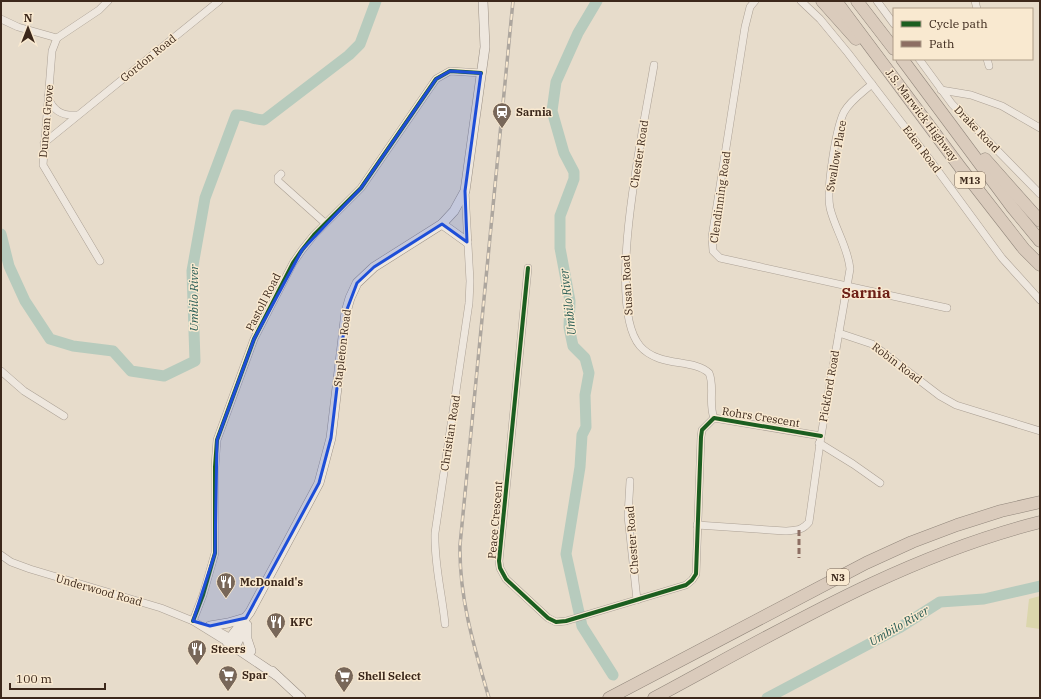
<svg xmlns="http://www.w3.org/2000/svg" width="1041" height="699" font-family="'IBM Plex Serif',serif">
<rect width="100%" height="100%" fill="#e7dccb"/>
<path fill="#dbd6ac" d="M1040,596V629L1026,627L1029,599Z"/>
<g fill="none" stroke-linecap="round" stroke-linejoin="round">
<g stroke="#b7cbbd" stroke-width="11">
<path d="M597,1L578,33L556,82L552,111L564,153L574,172V179L560,216V248L570,301L569,327L573,346L585,358L589,373L585,395L586,427L582,435L580,467L566,554L582,626L613,675"/>
<path d="M1,234L9,266L25,301L50,339L73,346L113,351L131,371L164,376L195,361L192,271L205,198L236,115C246,114 253,120 264,120L349,55L360,44L376,1"/>
<path d="M767,698L899,628L940,602L984,599L1040,586"/>
</g>
<g stroke="#aca195" stroke-width="8">
<g id="street">
<path d="M755,1L750,7L745,27L712,237L713,251L720,258L947,308"/>
<path d="M801,1L820,19L848,53L927,156L1002,258L1040,300"/>
<path d="M877,1L894,24"/>
<path d="M975,1L977,9"/>
<path d="M1,19L18,27L57,38L99,10L108,1"/>
<path d="M57,38L52,51L43,165L100,261"/>
<path d="M919,59L952,104L1040,194"/>
<path d="M987,59L989,66"/>
<path d="M654,65C645,121 604,304 640,346C659,368 693,358 709,373C715,386 708,403 714,418"/>
<path d="M941,90L971,95L1002,106L1040,128"/>
<path d="M48,97C53,111 62,116 76,115"/>
<path d="M44,143L219,1"/>
<path d="M281,174L278,177V181L325,223"/>
<path d="M528,268L499,561L500,568L506,579L548,618L556,622L566,621L686,585L692,580L696,574L701,437L702,430L714,418L821,436"/>
<path d="M839,333L872,344L940,396L956,405L1040,431"/>
<path d="M1,371L24,391L64,416"/>
<path d="M819,443L853,464L880,483"/>
<path d="M630,481L628,516L637,600"/>
<path d="M697,525L785,531C796,530 802,531 809,522L821,436L850,269C848,247 835,229 830,208C826,190 836,128 844,112C850,101 863,92 872,84"/>
<path d="M1,555L11,562L30,569L161,608L193,621L227,642"/>
<path d="M193,621L203,595L215,553V467L217,440L254,339L293,263L302,250L314,235L361,188L436,79L450,71L481,73"/>
<path d="M445,624C442,593 434,564 435,533L469,303L470,281L465,191"/>
<path d="M209,626L231,638"/>
</g>
</g>
<g stroke="#9b9085" stroke-width="10">
<g id="secondary">
<path d="M442,224L467,242"/>
<path d="M247,625V639L251,651"/>
<path d="M210,626L228,623L245,618"/>
<path d="M235,647L246,625"/>
<path d="M272,671L301,698"/>
<path d="M276,675L227,642L250,612L319,483L331,438L346,312L350,298L357,283L374,267L442,224L454,211L465,191L485,47L483,1"/>
</g>
</g>
<g stroke="#91867b" stroke-width="13">
<g id="highway">
<path d="M822,1L856,39"/>
<path d="M836,1L960,167L1024,249L1040,265"/>
<path d="M857,1L894,49"/>
<path d="M902,59L1012,207L1040,241"/>
<path d="M985,159L1040,221"/>
<path d="M609,698L866,563L912,542L957,525L1001,511L1040,502"/>
<path d="M654,698C779,631 901,557 1040,522"/>
</g>
</g>
<use href="#street" stroke="#eee7de" stroke-width="7"/>
<use href="#secondary" stroke="#eee7de" stroke-width="9"/>
<use href="#highway" stroke="#dacbbc" stroke-width="12"/>
<g stroke="#ada69e" stroke-width="3.5">
<path id="rail" d="M489,698C474,647 459,598 460,545L513,1"/>
</g>
<use href="#rail" stroke="#f9e9d0" stroke-width="2" stroke-dasharray="6" stroke-linecap="butt"/>
<path stroke="#8d6e63" stroke-width="3" stroke-dasharray="6 3" stroke-linecap="butt" d="M799,530V558"/>
<g stroke="#f9e9d0" stroke-width="6">
<g id="cycleway">
<path d="M528,268L499,561L500,568L506,579L548,618L556,622L566,621L686,585L692,580L696,574L701,437L702,430L714,418L821,436"/>
<path d="M193,621L203,595L215,553V467L217,440L254,339L293,263L302,250L314,235L361,188L436,79L450,71L481,73"/>
</g>
</g>
<use href="#cycleway" stroke="#1b5e20" stroke-width="4"/>
</g>
<path fill="#1d4ed8" fill-opacity="0.2" stroke="#1d4ed8" stroke-width="3" stroke-linejoin="round" d="M450,71L481,73L465,191L467,242L442,224L374,267L357,283L346,312L331,438L319,483L246,618L210,626L193,621L215,553L217,440L254,339L302,250L361,188L436,79Z"/>
<defs>
<g id="station-pin" transform="scale(1)"><path d="M0 17L-7.5 6A9.5 9.5 0 1 1 7.5 6Z" fill="#786759" stroke="#f9e9d0"/><path d="M-3-6H3Q5-6 5-4V2Q5 4 3 4L4.5 6H3L1.5 4h-3L-3 6H-4.5L-3 4Q-5 4-5 2V-4Q-5-6-3-6ZM-3.5-4v3h7v-3ZM-3.5 1v1.5H-2V1ZM2 1v1.5H3.5V1Z" fill="#fff"/></g>
<g id="restaurant-pin" transform="scale(1)"><path d="M0 17L-7.5 6A9.5 9.5 0 1 1 7.5 6Z" fill="#786759" stroke="#f9e9d0"/><path d="M-5-6h1v4h1v-4h1v4h1v-4h1v5L-1.5 .5V6h-2V.5L-5-1ZM5-6V6H3V1.5H1.5Q1.5-4 5-6Z" fill="#fff"/></g>
<g id="supermarket-pin" transform="scale(1)"><path d="M0 17L-7.5 6A9.5 9.5 0 1 1 7.5 6Z" fill="#786759" stroke="#f9e9d0"/><path d="M-6-5.5h2.5l.6 2H6L4.5 2H-2.5L-4.4-4H-6ZM-1.5 3.2a1.3 1.3 0 1 0 .1 0ZM3 3.2a1.3 1.3 0 1 0 .1 0Z" fill="#fff"/></g>
</defs>
<g fill-rule="evenodd">
<use href="#station-pin" x="502" y="112"/>
<use href="#restaurant-pin" x="226" y="582"/>
<use href="#restaurant-pin" x="276" y="622"/>
<use href="#restaurant-pin" x="197" y="649"/>
<use href="#supermarket-pin" x="228" y="675"/>
<use href="#supermarket-pin" x="344" y="676"/>
</g>
<g text-anchor="middle" stroke-width="3" stroke-linejoin="round" paint-order="stroke">
<g fill="#f9e9d0" stroke="#756251" stroke-width="1">
<rect x="955" y="172" width="30" height="16" rx="3"/>
<rect x="827" y="569" width="22" height="16" rx="3"/>
</g>
<g font-size="10" font-weight="bold" fill="#3c281b">
<text x="970" y="184">M13</text>
<text x="838" y="581">N3</text>
</g>
<g font-size="11" fill="#3c281b" stroke="#f9e9d0">
<text transform="translate(148 58) rotate(-39)" y="4">Gordon Road</text>
<text transform="translate(922 115) rotate(53)" y="4">J.S. Marwick Highway</text>
<text transform="translate(46 121) rotate(-85)" y="4">Duncan Grove</text>
<text transform="translate(977 129) rotate(46)" y="4">Drake Road</text>
<text transform="translate(922 149) rotate(53)" y="4">Eden Road</text>
<text transform="translate(639 154) rotate(-81)" y="4">Chester Road</text>
<text transform="translate(836 156) rotate(-80)" y="4">Swallow Place</text>
<text transform="translate(720 197) rotate(-82)" y="4">Clendinning Road</text>
<text transform="translate(627 285) rotate(-93)" y="4">Susan Road</text>
<text transform="translate(263 302) rotate(-63)" y="4">Pastoll Road</text>
<text transform="translate(342 348) rotate(-83)" y="4">Stapleton Road</text>
<text transform="translate(897 363) rotate(37)" y="4">Robin Road</text>
<text transform="translate(829 386) rotate(-80)" y="4">Pickford Road</text>
<text transform="translate(761 417) rotate(9)" y="4">Rohrs Crescent</text>
<text transform="translate(450 433) rotate(-81)" y="4">Christian Road</text>
<text transform="translate(495 520) rotate(-85)" y="4">Peace Crescent</text>
<text transform="translate(632 540) rotate(-94)" y="4">Chester Road</text>
<text transform="translate(99 590) rotate(16)" y="4">Underwood Road</text>
</g>
<g font-size="11" font-weight="bold" fill="#3c281b" stroke="#f9e9d0" text-anchor="start">
<text x="516" y="116">Sarnia</text>
<text x="240" y="586">McDonald's</text>
<text x="290" y="626">KFC</text>
<text x="211" y="653">Steers</text>
<text x="242" y="679">Spar</text>
<text x="358" y="680">Shell Select</text>
</g>
<g font-size="12" font-style="italic" fill="#295d55" stroke="#f9e9d0">
<text transform="translate(194 298) rotate(-90)" y="4">Umbilo River</text>
<text transform="translate(568 302) rotate(-97)" y="4">Umbilo River</text>
<text transform="translate(899 626) rotate(-30)" y="4">Umbilo River</text>
</g>
<g font-size="15" font-weight="bold" fill="#6d2016" stroke="#f9e9d0">
<text x="866" y="298">Sarnia</text>
</g>
</g>
<rect width="1041" height="699" fill="none" stroke="#3c281b" stroke-width="4"/>
<rect x="893" y="8" width="140" height="52" fill="#f9e9d0" stroke="#ad9c88"/>
<rect x="901" y="21" width="20" height="6" fill="#1b5e20" stroke="#ad9c88"/>
<text x="929" y="28" font-size="12" fill="#3c281b">Cycle path</text>
<rect x="901" y="41" width="20" height="6" fill="#8d6e63" stroke="#ad9c88"/>
<text x="929" y="48" font-size="12" fill="#3c281b">Path</text>
<g transform="translate(28 28)" stroke="#f9e9d0" stroke-width="3" paint-order="stroke">
<path d="M0-3L7 15L0 10L-7 15Z" fill="#3c281b"/>
<text y="-6" font-size="11" font-weight="bold" text-anchor="middle" fill="#3c281b">N</text>
</g>
<path d="M10 683v6h95v-6" fill="none" stroke="#3c281b" stroke-width="2"/>
<text x="16" y="683" font-size="12" fill="#3c281b" stroke="#f9e9d0" stroke-width="3" paint-order="stroke">100 m</text>
</svg>
